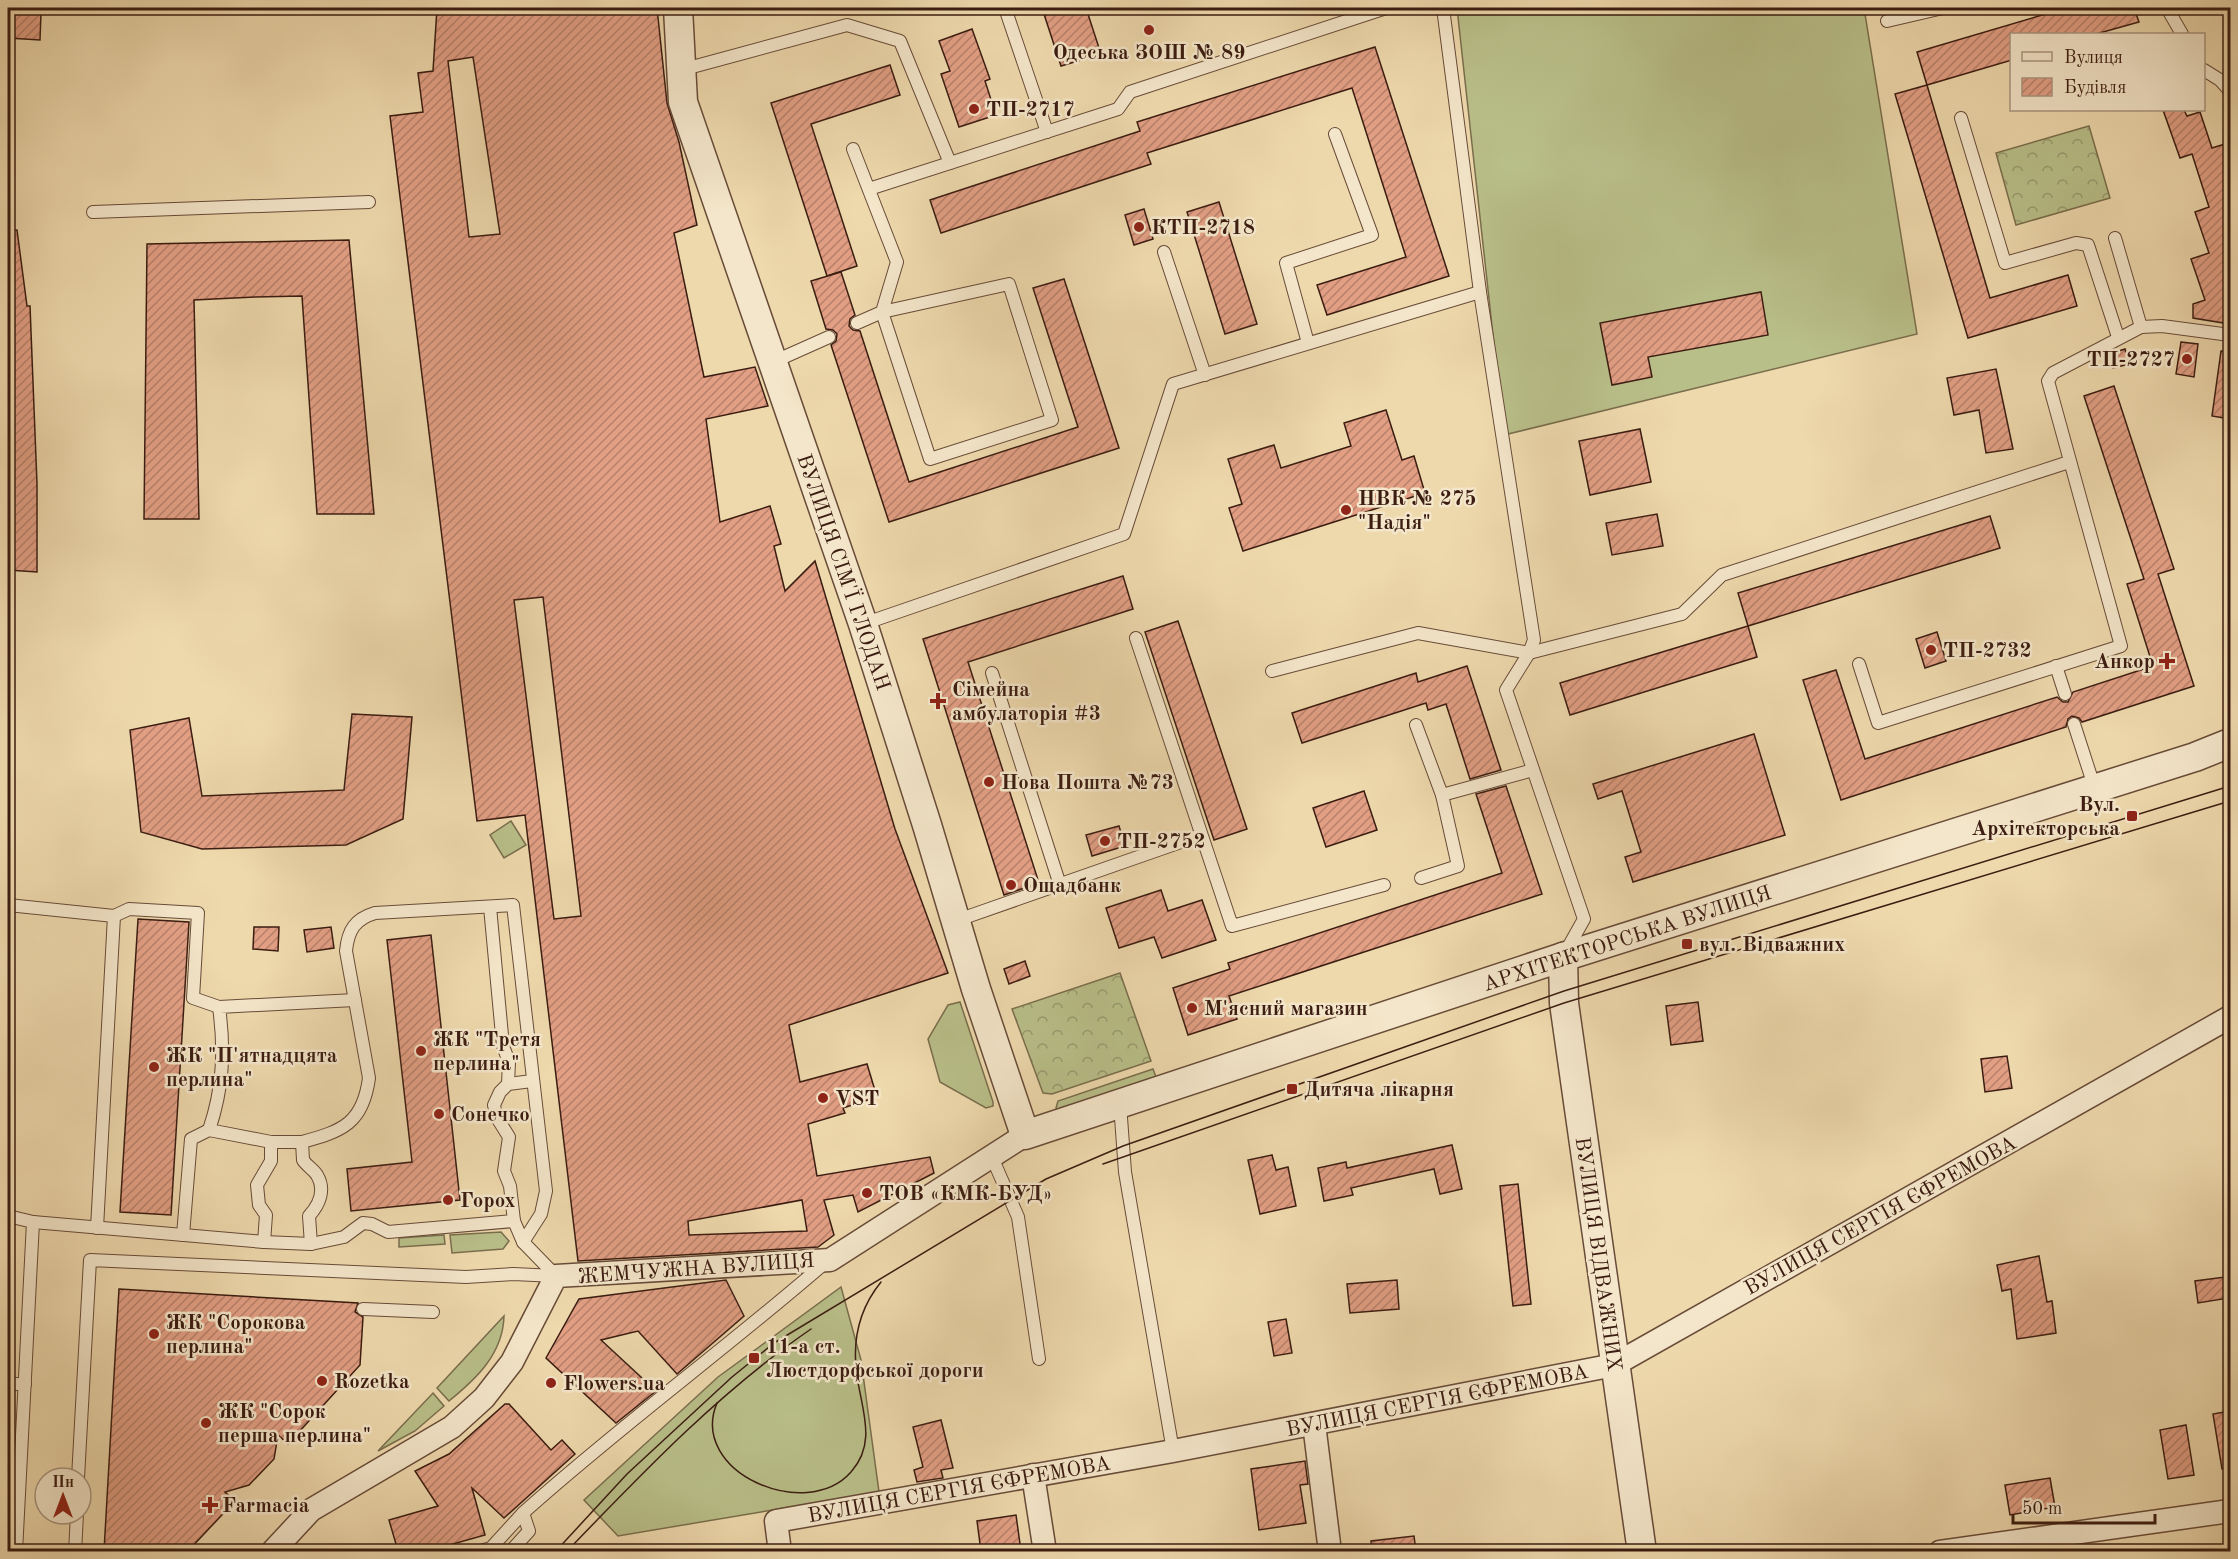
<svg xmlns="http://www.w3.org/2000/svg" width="2238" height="1559" font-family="'Old Standard TT',serif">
<defs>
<pattern id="forest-crowns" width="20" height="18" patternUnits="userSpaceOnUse" patternTransform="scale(1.5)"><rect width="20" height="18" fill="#b9bf89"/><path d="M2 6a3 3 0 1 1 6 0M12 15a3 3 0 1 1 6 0" fill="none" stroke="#989a6f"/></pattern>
<pattern id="building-hatch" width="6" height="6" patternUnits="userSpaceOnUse" patternTransform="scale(1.5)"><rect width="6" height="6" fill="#e29f84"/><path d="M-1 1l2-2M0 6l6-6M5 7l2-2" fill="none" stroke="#b8816b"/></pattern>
</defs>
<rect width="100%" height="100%" fill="#eed9ad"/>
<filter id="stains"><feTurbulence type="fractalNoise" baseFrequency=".00333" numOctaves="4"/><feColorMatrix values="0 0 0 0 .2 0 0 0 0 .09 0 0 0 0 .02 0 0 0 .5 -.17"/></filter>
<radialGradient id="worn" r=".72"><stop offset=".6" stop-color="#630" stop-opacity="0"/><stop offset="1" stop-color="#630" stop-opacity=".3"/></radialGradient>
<g fill="#b9bf89" stroke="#7a6e4d" stroke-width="1.5">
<path d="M1457,8H1864L1917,334L1504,435Z"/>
<path d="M511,821L526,845L504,858L490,835Z"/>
<path d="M960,1002L993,1102V1106L986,1108L940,1082L928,1039L948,1005Z"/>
<path d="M1153,1069L1156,1077L1059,1110L1056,1108L1058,1101Z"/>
<path d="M501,1232L509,1241L503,1249L452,1253L450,1235Z"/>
<path d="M444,1235L445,1244L399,1247V1238Z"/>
<path d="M841,1287L861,1360L879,1492L618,1536L584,1500L718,1377Z"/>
<path d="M504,1316C503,1354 476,1379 449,1401L437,1388Z"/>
<path d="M433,1393L444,1406L415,1431L378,1451Z"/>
</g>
<g fill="url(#forest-crowns)" stroke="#7a6e4d" stroke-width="1.5">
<path d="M2089,126L2110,198L2016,225L1996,153Z"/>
<path d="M1120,973L1151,1061L1052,1094L1043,1093L1012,1009Z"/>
</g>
<g fill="url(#building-hatch)" stroke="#3b1c11" stroke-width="1.5" fill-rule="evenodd">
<path d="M437,8H657L667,103L679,142L697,225L674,233L704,377L755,367L768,406L706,419L720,522L770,506L781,544L774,546L785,591L815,561L895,829L948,973L789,1025L800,1082L867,1064L877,1097L843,1108L845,1113L808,1124L817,1176L930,1157L934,1173L858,1212L853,1195L824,1200L834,1235L818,1247L578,1261L525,815L477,821L390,116L423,112L418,73L433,71ZM473,57L500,234L469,237L448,61ZM543,597L581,916L554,919L514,600ZM802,1200L807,1231L689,1235L688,1221Z"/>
<path d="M1042,8H1086L1101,54L1061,66Z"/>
<path d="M2066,8H2134L2139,22L2096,34H2012V60L1927,85L1917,52Z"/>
<path d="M8,12L41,13L40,40L8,38Z"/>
<path d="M972,29L990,79L985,81L996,115L959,127L941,74L950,71L939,41Z"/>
<path d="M1375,47L1449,276L1327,315L1317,285L1406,257L1352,88L1147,153L1151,164L941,233L930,200L1140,131L1137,122Z"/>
<path d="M890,65L900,95L811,124L857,266L827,276L771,103Z"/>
<path d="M1927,85L1990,298L2068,275L2077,306L1968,338L1895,94Z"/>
<path d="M2163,110H2184L2187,116L2200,112L2212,148L2225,144L2230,160V241L2225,243L2230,258V324L2193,318V304L2205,300L2191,259L2209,253L2195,212L2209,207L2192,154L2180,158Z"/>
<path d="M1219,202L1257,324L1225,334L1187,212Z"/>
<path d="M1144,209L1153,239L1134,245L1125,215Z"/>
<path d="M17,230L27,306H30L37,484V572L8,570V231Z"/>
<path d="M349,240L374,514H317L302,296L255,297L194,300L199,519H144L147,244Z"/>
<path d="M841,272L855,315L850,319L849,326L853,330L860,331L909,482L1078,427L1033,288L1064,279L1119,448L889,522L831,345L836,341L837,334L833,330L826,329L811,281Z"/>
<path d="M1761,292L1768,335L1648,357L1652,377L1612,385L1600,323Z"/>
<path d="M2181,342L2198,344L2194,377L2176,374Z"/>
<path d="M2125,349L2129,364L2113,368L2109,354Z"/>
<path d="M2221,351L2230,352V419L2212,416Z"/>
<path d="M1996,369L2013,449L1986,453L1979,410L1954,415L1947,378Z"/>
<path d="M2114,386L2174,569L2158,574L2194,686L2082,722L2079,718L2072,716L2068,719L2066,727L1841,800L1803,680L1836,670L1865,759L2057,697L2063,702H2068L2073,692L2153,666L2127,584L2144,579L2084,396Z"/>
<path d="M1386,410L1402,460L1414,456L1425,493L1243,551L1229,508L1242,504L1228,459L1274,445L1281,468L1351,446L1344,423Z"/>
<path d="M1640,429L1651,482L1590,495L1579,441Z"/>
<path d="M1657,514L1663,546L1612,555L1606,523Z"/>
<path d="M1990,516L2000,548L1748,626L1738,593Z"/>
<path d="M1123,576L1133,609L968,662L1039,883L1004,895L923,639Z"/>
<path d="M1178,621L1247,829L1214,840L1145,632Z"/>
<path d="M1748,626L1757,657L1570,715L1560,683Z"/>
<path d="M1937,632L1946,661L1925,668L1916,639Z"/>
<path d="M1467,666L1501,770L1470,779L1446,704L1428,710L1426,703L1302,743L1292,713L1416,673L1418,682Z"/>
<path d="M352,714L412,717L403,819L346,845L202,849L141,832L130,730L189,718L202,796L344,790Z"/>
<path d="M1754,734L1785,835L1633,882L1625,857L1641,852L1622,791L1598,799L1593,784Z"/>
<path d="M1506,786L1542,894L1229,996L1237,1019L1188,1035L1173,988L1230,969L1228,963L1502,873L1476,794Z"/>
<path d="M1364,791L1377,830L1326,847L1313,808Z"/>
<path d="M1119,826L1125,846L1092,856L1086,835Z"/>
<path d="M1161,890L1168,911L1202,900L1216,940L1162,958L1154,937L1119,948L1106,908Z"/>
<path d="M138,919L189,922L171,1215L120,1212Z"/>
<path d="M254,927H279L278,951L253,949Z"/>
<path d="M331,927L334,948L307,952L304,930Z"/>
<path d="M431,935L460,1200L351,1211L347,1169L412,1162L387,940Z"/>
<path d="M1025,961L1030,976L1009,984L1004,969Z"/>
<path d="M1698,1002L1703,1041L1671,1045L1666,1006Z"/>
<path d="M2007,1056L2012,1088L1985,1092L1981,1059Z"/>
<path d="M1452,1145L1462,1189L1440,1194L1434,1169L1351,1188L1353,1195L1324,1201L1318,1168L1346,1162L1347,1168Z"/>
<path d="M1272,1155L1276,1170L1288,1167L1296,1206L1260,1214L1248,1160Z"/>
<path d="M1518,1184L1531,1304L1513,1306L1500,1186Z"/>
<path d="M2039,1256L2047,1302L2052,1301L2056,1333L2017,1339L2011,1289L2002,1291L1997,1265Z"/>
<path d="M2225,1277L2229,1298L2198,1303L2195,1281Z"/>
<path d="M726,1280L744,1316L677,1374L638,1331L601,1340L656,1391L616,1423L546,1358L579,1299Z"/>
<path d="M1397,1280L1399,1309L1350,1313L1347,1284Z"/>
<path d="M119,1289L358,1303L355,1312L363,1317L360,1365L288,1444L278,1435L274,1459L249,1485L225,1492L235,1501L188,1551H104Z"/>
<path d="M1286,1319L1292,1353L1274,1356L1268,1322Z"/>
<path d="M505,1404H509L551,1450L562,1440L575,1454L504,1518L472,1488L485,1535L428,1551H398L389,1520L438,1506L415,1471L449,1454Z"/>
<path d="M2230,1411V1468L2222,1469L2213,1414Z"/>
<path d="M941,1420L953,1468L941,1470L943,1478L917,1482L914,1470L923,1467L913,1427Z"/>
<path d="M2186,1425L2194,1475L2168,1479L2160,1430Z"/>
<path d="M1305,1461L1308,1484L1300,1485L1306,1523L1259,1530L1251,1469Z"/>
<path d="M2050,1478L2055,1507L2010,1515L2005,1485Z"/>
<path d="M1016,1515L1021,1551H981L977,1521Z"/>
<path d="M1414,1536L1416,1551H1372L1371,1541Z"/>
</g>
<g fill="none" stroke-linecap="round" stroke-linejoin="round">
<g stroke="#684b38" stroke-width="14">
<g id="service">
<path d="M1005,8L1047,132"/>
<path d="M1443,8L1480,292L1534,640L1529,653L1506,690L1584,919L1565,953"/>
<path d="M2167,8L2182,34"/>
<path d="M1887,21L1943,8"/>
<path d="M681,70L847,25L900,41L950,163"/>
<path d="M2204,70L2220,80L2230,91"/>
<path d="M1961,118L2005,263L2076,243L2088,245L2118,337"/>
<path d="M853,149L897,262L882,312L930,459L1052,420L1009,284L882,312L857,323"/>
<path d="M869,189L1118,109L1130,92L1386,8"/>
<path d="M93,212L369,202"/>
<path d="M2115,238L2141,327"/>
<path d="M1164,252L1205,375"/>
<path d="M1308,343L1286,263L1372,235L1335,134"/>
<path d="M773,362L829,337"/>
<path d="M863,624L1124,534L1173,384L1480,292"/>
<path d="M1136,638L1232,926L1384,885"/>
<path d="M1859,664L1878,723L2121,646L2048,381L2053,373L2141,327L2162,326L2230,335"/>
<path d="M2056,666L2065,694"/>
<path d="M1272,671L1418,633L1529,653L1682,614L1722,575L2069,462"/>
<path d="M992,673L1060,885"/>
<path d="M2074,724L2095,789"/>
<path d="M1416,725L1442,795L1533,770"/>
<path d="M1421,878L1458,866L1442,795"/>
<path d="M8,905L114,916L129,909L198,913L193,998L219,1007"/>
<path d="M490,907L503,1046L509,1062L508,1084"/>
<path d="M955,921L1201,835"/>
<path d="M532,1081L508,1084L500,1092L494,1105L496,1116L509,1137L504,1171L510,1186L514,1221L523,1242L556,1276"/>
<path d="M1120,1104L1125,1172L1173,1451"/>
<path d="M271,1142H302"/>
<path d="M991,1155L1018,1217L1039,1359"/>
<path d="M8,1216L33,1222L264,1242L311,1244L344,1237L363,1223L372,1224L388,1232L514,1221"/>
<path d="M97,1228L114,916"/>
<path d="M183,1235L191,1139L209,1130"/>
<path d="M264,1242L266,1215L259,1205L257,1185L271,1161V1142L209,1130C223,1089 225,1051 219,1007L355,1000"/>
<path d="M311,1244L309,1216C319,1205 326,1190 317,1175C313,1169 307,1166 303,1160L302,1142C343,1131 363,1123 369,1078L346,951C348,930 355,919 375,913L513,905L546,1191L541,1214L523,1242"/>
<path d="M363,1309L433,1312"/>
<path d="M8,1384H25"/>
<path d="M78,1478L90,1260L466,1277L513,1274L556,1276"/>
<path d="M16,1552L33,1222"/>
<path d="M75,1552L77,1514"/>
<path d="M477,1552L491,1548L523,1513"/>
<path d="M510,1552L529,1531L523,1513C621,1425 727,1348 826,1262"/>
</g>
</g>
<g stroke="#684b38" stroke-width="25">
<g id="minor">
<path d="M1314,1424L1330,1552"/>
<path d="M1033,1475L1045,1552"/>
<path d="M272,1552L311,1510L452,1427L484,1398L512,1362L556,1276L830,1260L1025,1135"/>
<path d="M780,1552L776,1521L1173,1451L1614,1365L2230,1017"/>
<path d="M1940,1552L2230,1511"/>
</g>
</g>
<g stroke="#684b38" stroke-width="31">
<g id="tertiary">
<path d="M678,8L683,102L863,624L927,825L976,989L1025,1135L1563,957L2195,757L2230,743"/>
<path d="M1563,957L1564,1003L1642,1552"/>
</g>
</g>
<use href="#service" stroke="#f4e6ca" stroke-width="12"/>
<use href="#minor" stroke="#f4e6ca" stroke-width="22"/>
<use href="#tertiary" stroke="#f4e6ca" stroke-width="28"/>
<g stroke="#3b1c11" stroke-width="1.5">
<path d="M1103,1164L1564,1003L2230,801"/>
<path d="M717,1403C688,1472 806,1523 851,1472C877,1443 862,1411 857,1376C852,1342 859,1309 881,1282"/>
<path d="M572,1546C646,1469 722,1390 811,1329"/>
<path d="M555,1552L627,1474L732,1377L774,1343L1046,1179L1123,1146L1564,991L2230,786"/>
</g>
</g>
<g fill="#8f2418" stroke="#f4e6ca" stroke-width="2">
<circle cx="1149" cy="30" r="6"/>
<circle cx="974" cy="109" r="6"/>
<circle cx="1139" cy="227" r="6"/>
<circle cx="2187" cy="359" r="6"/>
<circle cx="1346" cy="510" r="6"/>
<circle cx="1931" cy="650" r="6"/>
<path d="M2164 652h6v6h6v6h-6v6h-6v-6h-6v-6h6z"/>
<path d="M935 692h6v6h6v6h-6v6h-6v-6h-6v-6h6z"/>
<circle cx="989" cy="782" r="6"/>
<rect x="2126" y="810" width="12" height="12" rx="3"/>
<circle cx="1105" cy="841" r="6"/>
<circle cx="1011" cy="885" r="6"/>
<rect x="1681" y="938" width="12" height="12" rx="3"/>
<circle cx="1192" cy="1008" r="6"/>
<circle cx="421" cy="1051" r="6"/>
<circle cx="154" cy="1067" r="6"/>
<rect x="1286" y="1083" width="12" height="12" rx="3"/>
<circle cx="823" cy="1098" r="6"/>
<circle cx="439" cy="1114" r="6"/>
<circle cx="867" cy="1193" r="6"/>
<circle cx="448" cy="1200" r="6"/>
<circle cx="154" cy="1334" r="6"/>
<rect x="748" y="1352" width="12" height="12" rx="3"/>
<circle cx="322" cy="1381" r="6"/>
<circle cx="551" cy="1383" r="6"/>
<circle cx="206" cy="1423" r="6"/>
<path d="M207 1496h6v6h6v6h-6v6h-6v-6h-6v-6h6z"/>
</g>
<g text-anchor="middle" stroke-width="5" stroke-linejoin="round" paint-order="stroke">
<g font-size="21" font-weight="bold" fill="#3b1c11" stroke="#f4e6ca" text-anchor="start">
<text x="1149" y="59" text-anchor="middle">Одеська ЗОШ № 89</text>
<text x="986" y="116">ТП-2717</text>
<text x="1151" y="234">КТП-2718</text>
<text x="2175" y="366" text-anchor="end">ТП-2727</text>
<text x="1358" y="505">НВК № 275<tspan x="1358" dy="24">"Надія"</tspan></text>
<text x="1943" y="657">ТП-2732</text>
<text x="2155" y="668" text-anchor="end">Анкор</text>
<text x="952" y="696">Сімейна<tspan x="952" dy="24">амбулаторія #3</tspan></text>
<text x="1001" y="789">Нова Пошта №73</text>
<text x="2120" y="811" text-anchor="end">Вул.<tspan x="2120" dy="24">Архітекторська</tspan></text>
<text x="1117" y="848">ТП-2752</text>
<text x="1023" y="892">Ощадбанк</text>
<text x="1699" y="951">вул. Відважних</text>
<text x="1204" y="1015">М'ясний магазин</text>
<text x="433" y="1046">ЖК "Третя<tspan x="433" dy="24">перлина"</tspan></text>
<text x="166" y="1062">ЖК "П'ятнадцята<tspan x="166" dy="24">перлина"</tspan></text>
<text x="1304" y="1096">Дитяча лікарня</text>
<text x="835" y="1105">VST</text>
<text x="451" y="1121">Сонечко</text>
<text x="879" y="1200">ТОВ «КМК-БУД»</text>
<text x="460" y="1207">Горох</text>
<text x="166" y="1329">ЖК "Сорокова<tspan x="166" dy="24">перлина"</tspan></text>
<text x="766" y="1353">11-а ст.<tspan x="766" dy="24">Люстдорфської дороги</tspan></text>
<text x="334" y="1388">Rozetka</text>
<text x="563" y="1390">Flowers.ua</text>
<text x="218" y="1418">ЖК "Сорок<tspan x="218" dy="24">перша перлина"</tspan></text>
<text x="222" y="1512">Farmacia</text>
</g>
<g font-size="21" fill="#3b1c11" stroke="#f4e6ca">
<text transform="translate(844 572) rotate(71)" y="7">ВУЛИЦЯ СІМ'Ї ГЛОДАН</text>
<text transform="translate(1627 938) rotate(-18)" y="7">АРХІТЕКТОРСЬКА ВУЛИЦЯ</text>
<text transform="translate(1880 1215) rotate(-29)" y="7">ВУЛИЦЯ СЕРГІЯ ЄФРЕМОВА</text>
<text transform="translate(1599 1254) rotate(82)" y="7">ВУЛИЦЯ ВІДВАЖНИХ</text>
<text transform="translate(696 1268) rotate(-4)" y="7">ЖЕМЧУЖНА ВУЛИЦЯ</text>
<text transform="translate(1437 1400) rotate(-11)" y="7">ВУЛИЦЯ СЕРГІЯ ЄФРЕМОВА</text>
<text transform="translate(959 1489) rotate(-10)" y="7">ВУЛИЦЯ СЕРГІЯ ЄФРЕМОВА</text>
</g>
</g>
<rect width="2238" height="1559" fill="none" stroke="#eed9ad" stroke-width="30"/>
<rect x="9" y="9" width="2220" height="1541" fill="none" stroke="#3b1c11" stroke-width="3"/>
<rect x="15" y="15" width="2208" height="1529" fill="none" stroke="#3b1c11" stroke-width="1.5"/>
<rect x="2010" y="33" width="195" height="78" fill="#f4e6ca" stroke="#aa9580" stroke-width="1.5"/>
<rect x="2022" y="52" width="30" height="9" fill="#f4e6ca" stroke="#aa9580" stroke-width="1.5"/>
<text x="2064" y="63" font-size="18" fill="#3b1c11">Вулиця</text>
<rect x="2022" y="78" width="30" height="18" fill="url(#building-hatch)" stroke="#aa9580" stroke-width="1.5"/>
<text x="2064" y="93" font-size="18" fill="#3b1c11">Будівля</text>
<g transform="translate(63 1496)"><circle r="28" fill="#f4e6ca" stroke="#aa9580" stroke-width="1.5"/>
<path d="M0-4.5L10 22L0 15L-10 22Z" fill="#8f2418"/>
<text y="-9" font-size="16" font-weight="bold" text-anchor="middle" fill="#3b1c11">Пн</text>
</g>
<path d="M2013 1514v9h142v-9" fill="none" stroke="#3b1c11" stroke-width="3"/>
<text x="2022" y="1514" font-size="18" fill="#3b1c11" stroke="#f4e6ca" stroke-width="4.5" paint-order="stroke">50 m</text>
<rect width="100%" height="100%" filter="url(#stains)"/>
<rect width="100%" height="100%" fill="url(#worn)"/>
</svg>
